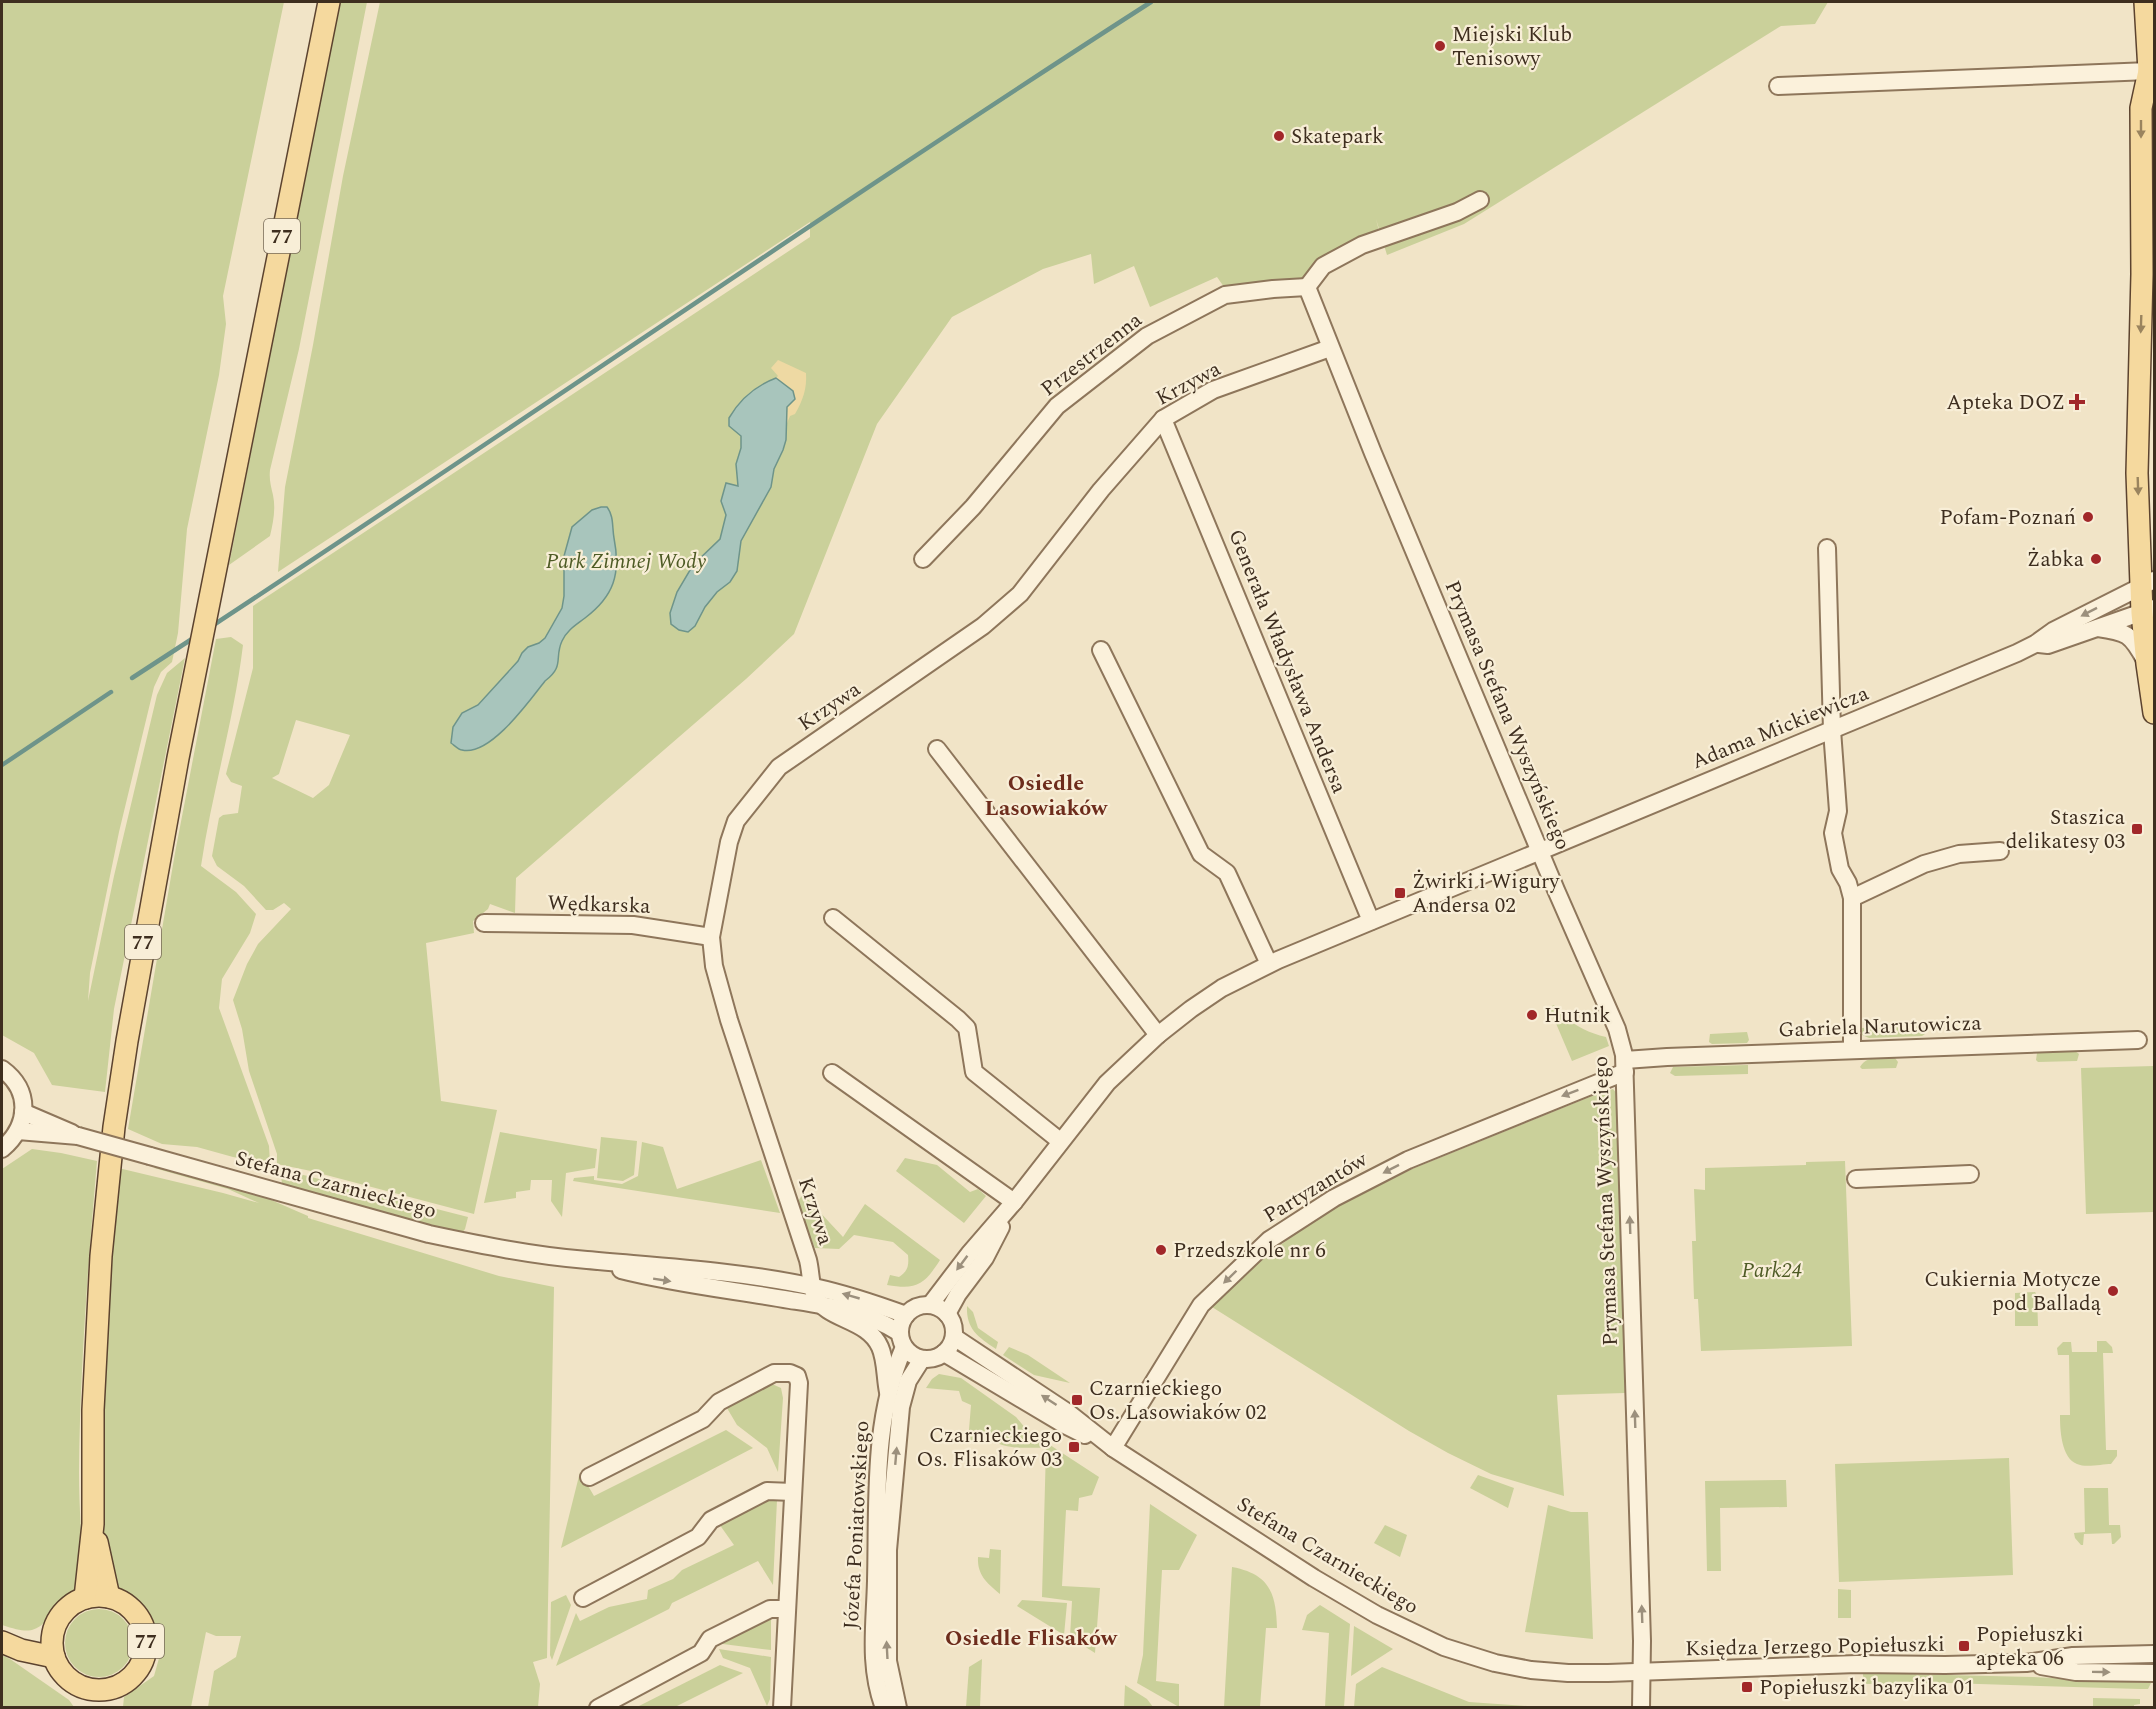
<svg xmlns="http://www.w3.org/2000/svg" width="2156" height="1709" font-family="Spectral,serif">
<rect width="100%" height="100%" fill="#f1e4c7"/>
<g fill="#cad09a" fill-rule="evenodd">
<path d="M2,2H284L223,296L226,324L219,375L187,529L178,633L172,662L161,672L154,687L119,832L90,973L88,1001L114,876L157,695L167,673L185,658L114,1009L105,1092L52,1085L34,1053L2,1035Z"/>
<path d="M339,2H367L299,349L270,470C269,480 271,486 273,495C276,509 273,523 270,536L229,565Z"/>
<path d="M380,2H1828L1815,24L1781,26L1464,224L1387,255L1376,219L1381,239L1323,266L1307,287L1229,294L1217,277L1150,307L1134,266L1094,284L1091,254L1043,269L952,317L877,424L794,634L746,679L516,878L515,913L490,904L488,909L473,921L474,933L426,943L441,1101L497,1110L474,1214L311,1171L277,1164V1154L249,1071L242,1029L233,1000L247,964L258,944L291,909L284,903L273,910H266L244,886L217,866L212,856L219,818L223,815L238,813L242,786L231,782L226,774L253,668V606L810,237V222L278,572L285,487L313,345L343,176ZM296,720L350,735L329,785L313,798L272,778L279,774Z"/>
<path d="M231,637L243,645C234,720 212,792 201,866L236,892L256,914L250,933L222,979L219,1008L269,1146L270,1163L233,1157L197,1147L162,1144L128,1129L175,853L216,639Z"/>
<path d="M1554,1005C1568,1022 1584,1032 1606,1037L1609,1046L1572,1061L1549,1007Z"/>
<path d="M1921,1026L1925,1029V1034L1922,1036L1869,1038L1862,1035L1859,1030L1861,1028Z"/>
<path d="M1747,1032L1749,1040L1747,1043L1712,1044L1709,1042L1710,1034Z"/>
<path d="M2075,1051L2079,1054L2077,1061L2038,1062L2036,1060L2037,1053Z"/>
<path d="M1895,1058L1898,1062L1896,1068L1862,1069L1860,1067C1866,1055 1883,1058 1895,1058Z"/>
<path d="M1748,1065V1074L1675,1076L1670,1073L1673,1067Z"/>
<path d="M2154,1066V1212L2086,1214L2081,1068Z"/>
<path d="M1613,1089L1619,1096L1625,1393L1557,1395L1564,1496L1491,1474L1448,1453L1409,1431L1212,1307L1264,1258L1321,1214L1412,1169L1597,1094Z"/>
<path d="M500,1132L597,1149L595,1168L566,1173L562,1217L551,1201L552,1180H531L530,1190L516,1192V1198L484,1203Z"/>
<path d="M601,1137L637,1141L634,1175L623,1181L597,1178Z"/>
<path d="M642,1142L663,1147L677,1189L761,1160L780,1213L573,1181L574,1178L594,1176V1180L622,1184L638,1176Z"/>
<path d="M32,1149L61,1153L97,1161C88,1265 80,1368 79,1472C79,1507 82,1543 83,1578C78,1591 69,1596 59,1607C37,1631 35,1636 2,1625V1169Z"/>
<path d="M905,1158L937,1165L970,1192L978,1189L986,1196L964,1223L896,1171Z"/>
<path d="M1845,1161L1852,1346L1701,1351L1698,1299H1694L1692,1241H1696L1694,1189L1705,1190V1168L1806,1165V1162Z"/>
<path d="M110,1166L223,1193L259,1203L228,1189L154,1168L155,1167L160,1168L262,1196L308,1216V1218L499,1276L554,1287L547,1658L533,1662L540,1684L538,1707H208L214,1671L236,1657L241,1636H216L206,1632L191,1707H123L124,1697L154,1676L163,1644L152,1624L141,1623L131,1608L115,1598L93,1524Z"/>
<path d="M280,1169L468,1217L465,1229L462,1233L457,1232L288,1186L282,1183Z"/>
<path d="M803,1194L843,1237L865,1204L940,1260C924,1285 917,1290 887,1285L890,1275L899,1277C908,1271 909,1266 908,1255L893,1242L854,1235L839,1249L815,1248L796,1204Z"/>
<path d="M2035,1292L2037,1295L2038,1326H2015V1293Z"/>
<path d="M967,1306L973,1312L978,1328L998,1342L996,1349C978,1337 966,1329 967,1306Z"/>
<path d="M2097,1341H2106L2112,1347L2113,1353H2103L2106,1450H2117V1456L2111,1464C2102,1464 2086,1468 2077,1464C2061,1458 2060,1429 2060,1415H2070L2069,1355H2058L2057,1348L2063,1342H2071L2072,1352H2097Z"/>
<path d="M1009,1347L1028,1355L1070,1383L1034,1375L1003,1355Z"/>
<path d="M939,1374L961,1378L1016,1417L1027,1430L1099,1477L1092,1495L1079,1498L1078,1511L1066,1510L1062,1586L1100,1588L1095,1653L1070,1637L1072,1601L1042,1597L1046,1448C1033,1447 1018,1449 1006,1446C991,1442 983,1435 968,1442L971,1405L962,1401L959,1391L926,1388L932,1379Z"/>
<path d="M772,1384L781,1388L783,1398L778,1472L767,1448L737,1425L724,1403L761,1385Z"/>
<path d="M726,1430L753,1448L561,1548L580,1472L594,1496Z"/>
<path d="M2009,1458L2013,1575L1839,1582L1835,1464Z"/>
<path d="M1478,1475L1514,1488L1508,1508L1470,1488Z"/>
<path d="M1786,1480L1787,1507L1720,1508L1721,1571H1707L1705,1481Z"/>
<path d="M2084,1488H2108L2109,1525H2120L2121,1537L2114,1544H2112L2111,1533L2084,1534L2083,1545H2081L2075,1538L2074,1533L2085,1532Z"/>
<path d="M775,1496L777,1500L773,1585L758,1561L672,1603L669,1609L556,1666L576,1613L580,1621L609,1607L647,1599L648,1590L673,1579L682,1570L734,1545L717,1521Z"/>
<path d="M1150,1504L1197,1535L1179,1570H1162L1156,1681L1179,1684V1707L1137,1683L1143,1655Z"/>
<path d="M1548,1505L1571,1512H1588L1593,1639L1525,1632Z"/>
<path d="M1385,1525L1407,1535L1400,1557L1374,1543Z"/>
<path d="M990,1549L1001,1550L1000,1594C987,1583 977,1575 978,1557L989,1558Z"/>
<path d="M1232,1567C1269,1574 1276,1592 1277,1628H1266L1260,1707H1224Z"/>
<path d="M1838,1589L1851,1590V1618H1838Z"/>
<path d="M566,1595L571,1605L552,1660L550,1655L551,1602Z"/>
<path d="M1022,1600L1067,1603L1064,1635L1017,1606Z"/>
<path d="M1320,1605L1350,1624L1344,1707H1325L1329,1633L1302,1630L1307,1615Z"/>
<circle cx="99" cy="1643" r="34"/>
<path d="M766,1618L771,1620V1650L715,1643Z"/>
<path d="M1354,1626L1393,1649L1351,1676Z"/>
<path d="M719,1649L771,1657L770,1699L767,1706L750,1668L723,1658Z"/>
<path d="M2,1655L10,1659L69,1700L74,1707H2Z"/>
<path d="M982,1659L980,1707H966L969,1667Z"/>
<path d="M720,1665L743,1673L675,1707H637Z"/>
<path d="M1382,1667L1469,1702L1542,1707H1354L1356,1684Z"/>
<path d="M1863,1673L2033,1677L2151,1683L2148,1689H2140L1948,1683L1863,1684Z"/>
<path d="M1125,1685L1147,1699L1153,1707H1124Z"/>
<path d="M2093,1698L2140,1699V1704L2134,1705V1707H2093Z"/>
</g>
<path fill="#eed9a3" d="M778,360L806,373C807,389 803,400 795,414L790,416L785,428L788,387L776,378L778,376L771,368Z"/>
<g fill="#a8c5bc" stroke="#6e948a" stroke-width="1.5">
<path d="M776,378L793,391L795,399L787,407L786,440L783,450L774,469L771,487L741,541L737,571L730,582L717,592L705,607L695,626L688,632L679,630L671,624L670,613L677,592L693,565L720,539L726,515L721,501L726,483L738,486L736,464L741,448V436L729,426V418C740,399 755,386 776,378Z"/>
<path d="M601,507H607C614,516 612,527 614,538C621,574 614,596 585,618C576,625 567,630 562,641C554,658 565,666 545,681C530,700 490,757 462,750C459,750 454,745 451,743L453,727L462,713L478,705L518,661L522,653L528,647L539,643L545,638L562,608L564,596V556L572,527L592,510Z"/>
</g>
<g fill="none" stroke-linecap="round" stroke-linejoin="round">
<g stroke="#6e948a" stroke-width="4.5">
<path d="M212,626C526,420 835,205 1151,2"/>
<path d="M132,678L195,637"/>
<path d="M2,765L111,692"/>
</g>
<g stroke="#8e765b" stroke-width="20">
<g id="minor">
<path d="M1778,86L2149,71"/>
<path d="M1307,287L1373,453L1556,890L1617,1029L1624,1055L1642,1641L1641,1708"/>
<path d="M1307,287L1323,266L1362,245L1457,212L1480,200"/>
<path d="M1163,419L1371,921"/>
<path d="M1827,548L1832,730L1838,811L1833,833L1840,869L1848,883L1852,898V1050"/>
<path d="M923,559L973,507L1057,406L1147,336L1225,295L1273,289L1307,287"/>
<path d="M2098,628C2127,632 2131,634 2145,660"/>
<path d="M2039,644L2048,645L2154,608"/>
<path d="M1101,650L1201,854L1227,873L1269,964"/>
<path d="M937,749L1158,1035"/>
<path d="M1852,898L1924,864L1959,854L2000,851"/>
<path d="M833,918L958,1019L967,1028L974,1072L1060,1141"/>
<path d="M484,923L633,925L711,937"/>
<path d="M1625,1060L1667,1057L2138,1040"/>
<path d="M2,1069C32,1091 29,1126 2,1149"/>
<path d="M832,1073L1014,1202"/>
<path d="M23,1112L72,1133"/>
<path d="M18,1131L78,1136"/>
<path d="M150,1156L429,1234C481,1245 534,1256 587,1260C663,1267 740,1271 814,1287C846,1294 876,1304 906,1315"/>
<path d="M1856,1179L1970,1174"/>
<path d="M621,1270C676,1284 733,1290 790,1300C828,1306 866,1311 900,1333"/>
<circle cx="927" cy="1332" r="27"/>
<path d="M930,1305L969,1254L1014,1202L1107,1083L1158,1035L1191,1009L1222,988L1278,960L2017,653L2035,644L2053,631L2154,580"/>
<path d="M947,1314L958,1294L985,1258L1001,1227"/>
<path d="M954,1337L1070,1414L1113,1448L1314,1578L1377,1615L1444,1647L1495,1663L1531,1670L1568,1673H1608L1857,1664L1945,1665L2026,1663L2073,1656L2154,1654"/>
<path d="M944,1353L1063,1424L1085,1435"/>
<path d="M888,1392C885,1378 886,1360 880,1347C867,1318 827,1321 815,1296C810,1284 811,1272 808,1260L729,1020L714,966L711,937L729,842L736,821L779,767L983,626L1020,594L1101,490L1163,419L1213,390L1330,348"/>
<path d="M1113,1448L1201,1305L1269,1240L1334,1198L1408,1160L1625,1072"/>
<path d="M589,1477L703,1419L719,1402L774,1373H790L797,1376L799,1383L782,1708"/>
<path d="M583,1598L698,1537L711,1520L767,1491L793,1492"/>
<path d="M2041,1666L2076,1672L2154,1673"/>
<path d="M598,1708L701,1653L710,1639L770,1609H786"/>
<path d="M884,1708C868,1666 875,1624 876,1581C878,1502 872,1421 904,1347"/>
<path d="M898,1708L888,1661V1550L901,1407L908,1381L922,1359"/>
</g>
</g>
<g stroke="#5c432f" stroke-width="24">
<g id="major">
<path d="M2145,2L2149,71L2152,84"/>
<path d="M2149,71L2141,108L2142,274L2137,473L2142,613L2147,664L2154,713"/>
<path d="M97,1542L109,1597"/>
<circle cx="99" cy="1643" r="47"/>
<path d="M85,1598L93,1524V1410L101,1256L114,1127L127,1041L178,758L329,2"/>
<path d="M2,1642L21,1650L54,1657"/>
</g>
</g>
<use href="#minor" stroke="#fbf1db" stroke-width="16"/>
<use href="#major" stroke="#f5d99e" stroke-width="21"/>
<g stroke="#8e765b" stroke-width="20" stroke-linecap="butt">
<path id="minor-bridge" d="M78,1136L150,1156"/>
</g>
<use href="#minor-bridge" stroke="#fbf1db" stroke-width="16"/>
</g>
<defs><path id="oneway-solid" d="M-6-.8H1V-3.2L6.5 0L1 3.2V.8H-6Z" transform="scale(1.5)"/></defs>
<g fill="#9a845e">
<use href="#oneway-solid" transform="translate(2141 129) rotate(90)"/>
<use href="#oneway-solid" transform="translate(2141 324) rotate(92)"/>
<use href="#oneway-solid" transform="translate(2138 486) rotate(88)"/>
</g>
<g fill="#9c907d">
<use href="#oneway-solid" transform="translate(2089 612) rotate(153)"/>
<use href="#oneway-solid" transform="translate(1570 1093) rotate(159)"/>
<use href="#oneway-solid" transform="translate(1391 1169) rotate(153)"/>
<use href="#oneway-solid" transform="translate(1630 1225) rotate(-92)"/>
<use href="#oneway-solid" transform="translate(962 1263) rotate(127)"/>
<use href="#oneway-solid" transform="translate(1230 1277) rotate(136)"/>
<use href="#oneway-solid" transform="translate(662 1280) rotate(9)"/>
<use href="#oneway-solid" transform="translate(851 1296) rotate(-164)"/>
<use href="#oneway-solid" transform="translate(1049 1400) rotate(-147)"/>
<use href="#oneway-solid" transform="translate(1635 1419) rotate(-92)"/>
<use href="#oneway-solid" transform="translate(896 1456) rotate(-85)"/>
<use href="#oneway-solid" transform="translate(1642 1614) rotate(-92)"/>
<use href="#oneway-solid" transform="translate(887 1650) rotate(-93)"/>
<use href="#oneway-solid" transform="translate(2101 1672) rotate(1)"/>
</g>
<g fill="#a12729" stroke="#f8eed7" stroke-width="2">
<circle cx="1440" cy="46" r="6"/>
<circle cx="1279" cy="136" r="6"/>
<path d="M2074 393h6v6h6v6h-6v6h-6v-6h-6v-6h6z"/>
<circle cx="2088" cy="517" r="6"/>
<circle cx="2096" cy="559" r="6"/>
<rect x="2131" y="823" width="12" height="12" rx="3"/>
<rect x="1394" y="887" width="12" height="12" rx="3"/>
<circle cx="1532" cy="1015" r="6"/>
<circle cx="1161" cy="1250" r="6"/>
<circle cx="2113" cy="1291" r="6"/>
<rect x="1071" y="1394" width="12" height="12" rx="3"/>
<rect x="1068" y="1441" width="12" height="12" rx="3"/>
<rect x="1958" y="1640" width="12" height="12" rx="3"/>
<rect x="1741" y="1681" width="12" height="12" rx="3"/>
</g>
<g text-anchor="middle" stroke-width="4.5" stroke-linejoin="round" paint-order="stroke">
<g fill="#f8eed7" stroke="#766856" stroke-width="1.5">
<rect x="264" y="219" width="36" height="34" rx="4.5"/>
<rect x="125" y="925" width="36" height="34" rx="4.5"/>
<rect x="128" y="1624" width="36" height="34" rx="4.5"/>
</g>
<g font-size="20" font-weight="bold" fill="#3e2e1f">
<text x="282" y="243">77</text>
<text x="143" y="949">77</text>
<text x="146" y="1648">77</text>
</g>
<g font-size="21" fill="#3e2e1f" stroke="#f8eed7" text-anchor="start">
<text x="1452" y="41">Miejski Klub<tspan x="1452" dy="24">Tenisowy</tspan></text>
<text x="1291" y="143">Skatepark</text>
<text x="2065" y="409" text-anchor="end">Apteka DOZ</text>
<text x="2076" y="524" text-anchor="end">Pofam-Poznań</text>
<text x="2084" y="566" text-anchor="end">Żabka</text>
<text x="2125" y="824" text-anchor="end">Staszica<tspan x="2125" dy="24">delikatesy 03</tspan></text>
<text x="1412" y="888">Żwirki i Wigury<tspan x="1412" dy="24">Andersa 02</tspan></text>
<text x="1544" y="1022">Hutnik</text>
<text x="1173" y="1257">Przedszkole nr 6</text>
<text x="2101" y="1286" text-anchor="end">Cukiernia Motycze<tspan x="2101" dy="24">pod Balladą</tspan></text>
<text x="1089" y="1395">Czarnieckiego<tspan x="1089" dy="24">Os. Lasowiaków 02</tspan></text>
<text x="1062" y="1442" text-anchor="end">Czarnieckiego<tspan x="1062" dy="24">Os. Flisaków 03</tspan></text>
<text x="1976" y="1641">Popiełuszki<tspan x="1976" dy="24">apteka 06</tspan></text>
<text x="1759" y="1694">Popiełuszki bazylika 01</text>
</g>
<g font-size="21" fill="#3e2e1f" stroke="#f8eed7">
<text transform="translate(1091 354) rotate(-38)" y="7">Przestrzenna</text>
<text transform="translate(1188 383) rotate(-28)" y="7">Krzywa</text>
<text transform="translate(1288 661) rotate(68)" y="7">Generała Władysława Andersa</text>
<text transform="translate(829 706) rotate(-34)" y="7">Krzywa</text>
<text transform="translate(1508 715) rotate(67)" y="7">Prymasa Stefana Wyszyńskiego</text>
<text transform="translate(1780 727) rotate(-22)" y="7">Adama Mickiewicza</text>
<text transform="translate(599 904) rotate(2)" y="7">Wędkarska</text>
<text transform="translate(1880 1026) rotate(-2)" y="7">Gabriela Narutowicza</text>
<text transform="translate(336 1184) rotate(15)" y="7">Stefana Czarnieckiego</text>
<text transform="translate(1315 1187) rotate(-31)" y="7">Partyzantów</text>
<text transform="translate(1605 1201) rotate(-92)" y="7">Prymasa Stefana Wyszyńskiego</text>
<text transform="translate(816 1211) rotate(72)" y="7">Krzywa</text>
<text transform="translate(856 1525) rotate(-87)" y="7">Józefa Poniatowskiego</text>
<text transform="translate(1328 1555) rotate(31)" y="7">Stefana Czarnieckiego</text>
<text transform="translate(1815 1646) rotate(-1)" y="7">Księdza Jerzego Popiełuszki</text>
</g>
<g font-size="21" font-style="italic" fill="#4e5b25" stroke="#f8eed7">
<text x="626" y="568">Park Zimnej Wody</text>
<text x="1772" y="1277">Park24</text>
</g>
<g font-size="22" font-weight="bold" fill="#6d2c1c" stroke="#f8eed7">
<text x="1046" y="790">Osiedle<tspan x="1046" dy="25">Lasowiaków</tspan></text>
<text x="1031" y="1645">Osiedle Flisaków</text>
</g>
</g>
<rect width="2156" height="1709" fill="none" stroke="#3e2e1f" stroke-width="6"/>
</svg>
